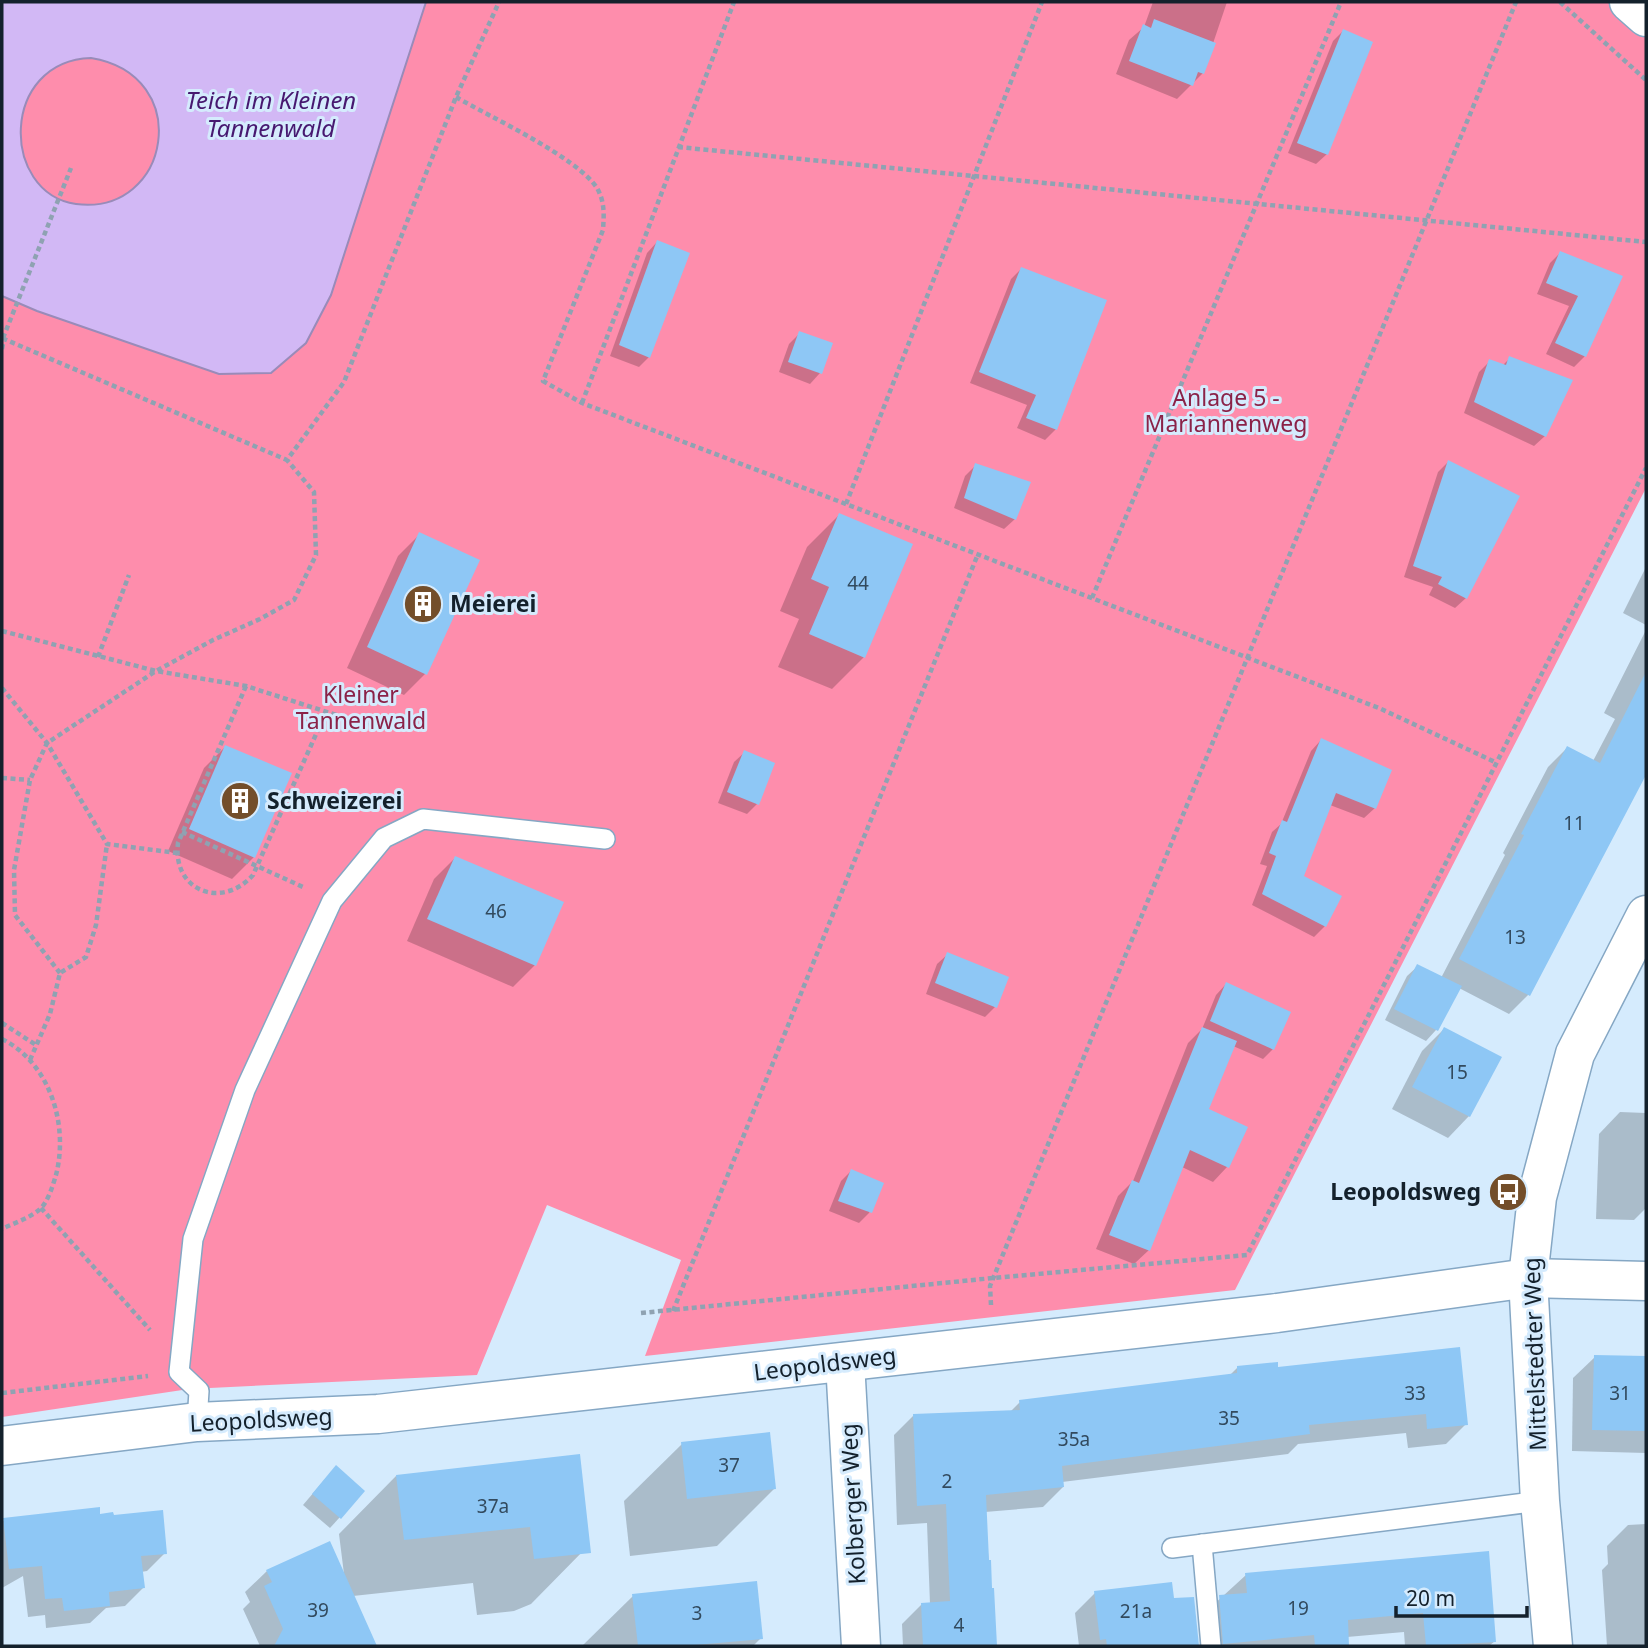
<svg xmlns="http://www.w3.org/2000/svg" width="1648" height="1648" font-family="'Noto Sans',sans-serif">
<rect width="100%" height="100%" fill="#d5ebfd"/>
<path fill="#fe8dac" d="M2,2H1629L1646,17V488L1235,1290L645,1356L681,1260L547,1205L477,1375L189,1389L2,1417Z"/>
<path fill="#d2b8f5" stroke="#998bb9" stroke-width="2" fill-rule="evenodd" d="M2,2H426L331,295L306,343L271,373L219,374L37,311L2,296ZM91,58C195,75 171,216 76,204C0,193 0,61 91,58Z"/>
<g fill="#0003">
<path d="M1153,2H1227L1203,73L1177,99L1116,74L1129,40L1144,27Z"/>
<path d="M1343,31L1327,154L1316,164L1288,153L1333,41Z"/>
<path d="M657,242L649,357L639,367L610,356L647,253Z"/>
<path d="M1560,253L1620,277L1585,356L1574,367L1546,354L1569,306L1537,294L1550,263Z"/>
<path d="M1021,269L1056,429L1045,440L1017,428L1027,405L970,383L1011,279Z"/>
<path d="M800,333L820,373L810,384L779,372L789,344Z"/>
<path d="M1509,359L1545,436L1534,446L1464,413L1479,372L1490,361L1502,366Z"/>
<path d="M1448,462L1466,598L1455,608L1429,595L1433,587L1404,577L1438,472Z"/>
<path d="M976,465L1015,519L1004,529L954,508L965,476Z"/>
<path d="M839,515L864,657L832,689L778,667L799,619L780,611L807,547Z"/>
<path d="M420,534L425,674L404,695L347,668L398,556Z"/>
<path d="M1646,567V625L1623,613Z"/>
<path d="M1646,630V772L1529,994L1509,1014L1459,988L1436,1030L1426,1041L1385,1020L1407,976L1418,966L1441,978L1505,855L1503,853L1548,767L1567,748L1593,761L1615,719L1604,713Z"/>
<path d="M1321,740L1375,808L1364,818L1330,805L1302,877L1340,897L1325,926L1314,937L1252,905L1267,866L1260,864L1272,832L1281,824L1311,751Z"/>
<path d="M225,747L254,857L232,879L168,851L204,768Z"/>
<path d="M745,752L757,804L747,814L718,803L734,762Z"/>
<path d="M455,858L535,965L513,987L407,941L434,879Z"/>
<path d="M948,954L995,1007L985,1017L926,994L937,964Z"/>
<path d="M1226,984L1273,1049L1263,1059L1233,1046L1207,1110L1246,1128L1227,1167L1213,1182L1182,1167L1149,1250L1134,1264L1096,1249L1118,1196L1133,1181L1188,1043L1202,1029L1216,995Z"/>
<path d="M1444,1029L1469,1116L1448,1138L1392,1109L1422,1051Z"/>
<path d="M1620,1112L1646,1113V1208L1634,1220L1596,1219L1599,1134Z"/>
<path d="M851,1171L882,1184L869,1213L859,1223L829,1211L841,1181Z"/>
<path d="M1595,1357L1646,1358V1453L1572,1451L1573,1378Z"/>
<path d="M1237,1368L1277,1369L1466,1424L1446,1444L1408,1448L1406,1433L1298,1444L1288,1454L1062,1482L1063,1487L1043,1507L985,1512L995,1646H903L902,1624L921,1605L930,1604L927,1523L897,1525L894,1435L914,1415L1010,1412L1020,1402L1229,1376Z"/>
<path d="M682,1444L775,1488L717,1546L630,1556L624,1501Z"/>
<path d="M396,1476L588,1546L531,1604L514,1611L477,1615L473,1583L353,1596L374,1644L373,1646H260L243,1609L250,1602L245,1592L267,1571L344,1574L339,1534Z"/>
<path d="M326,1478L340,1517L330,1528L303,1505Z"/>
<path d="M99,1516L165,1553L147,1571L141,1572L143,1588L125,1606L106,1608L90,1623L46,1628L45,1615L28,1617L23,1576L2,1588V1521Z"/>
<path d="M1646,1524V1646H1607L1602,1570L1608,1564L1607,1546L1628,1525Z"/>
<path d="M1487,1553L1495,1641L1489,1646H1405L1404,1632L1347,1637L1348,1646H1202L1200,1617L1246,1575Z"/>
<path d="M1095,1593L1173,1600L1193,1599L1198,1646H1079L1075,1613Z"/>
<path d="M633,1596L761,1638L753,1646H582Z"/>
</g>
<g fill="#8ec7f5">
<path d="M1154,19L1216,43L1204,74L1198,72L1193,86L1129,61L1143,24L1151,28Z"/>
<path d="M1343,29L1373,42L1328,155L1297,143Z"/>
<path d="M657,240L690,253L650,358L619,345Z"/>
<path d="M1560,251L1623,276L1586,357L1555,343L1578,296L1546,283Z"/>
<path d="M1021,267L1107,300L1057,430L1026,418L1036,395L979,372Z"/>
<path d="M799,331L833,343L822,374L788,362Z"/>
<path d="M1509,356L1573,380L1546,437L1474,402L1489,359L1506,365Z"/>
<path d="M1448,460L1520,496L1467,599L1438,584L1442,577L1413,566Z"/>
<path d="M975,463L1031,482L1016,520L964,498Z"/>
<path d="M839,513L913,544L865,658L809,634L829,587L811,579Z"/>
<path d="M419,532L480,560L427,675L367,647Z"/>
<path d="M1646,672V775L1530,996L1459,959L1524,835L1521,834L1567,746L1600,763Z"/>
<path d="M1321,738L1392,770L1376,809L1336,793L1304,876L1342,896L1326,927L1262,894L1276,856L1269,853L1282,820L1287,822Z"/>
<path d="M225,745L292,773L255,858L189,829Z"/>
<path d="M744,750L775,763L759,805L727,792Z"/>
<path d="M455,856L564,902L536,966L427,919Z"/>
<path d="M947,952L1009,977L997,1008L935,983Z"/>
<path d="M1417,964L1462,986L1438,1031L1394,1009Z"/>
<path d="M1226,982L1291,1012L1274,1050L1210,1021Z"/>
<path d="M1202,1027L1237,1041L1209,1109L1248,1127L1229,1168L1190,1150L1150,1251L1109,1235L1132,1180L1139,1183Z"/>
<path d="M1444,1027L1502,1057L1470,1117L1412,1087Z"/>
<path d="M851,1169L884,1183L872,1213L838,1201Z"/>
<path d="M1460,1347L1468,1425L1427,1429L1426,1414L1309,1425L1310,1434L1062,1466L1064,1487L986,1495L989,1560H991L992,1588H994L997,1646H923L921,1603L950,1601L948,1557L946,1504L917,1506L913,1414L1020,1410L1019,1400L1237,1373V1366L1278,1362V1367Z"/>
<path d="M1594,1355L1646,1356V1431L1592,1430Z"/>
<path d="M770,1432L776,1489L687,1499L681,1442Z"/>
<path d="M580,1454L591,1553L534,1559L530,1527L404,1540L396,1475Z"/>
<path d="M336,1465L365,1491L341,1519L312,1494Z"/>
<path d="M100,1507V1514L113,1512L114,1515L163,1510L167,1554L141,1556L145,1588L109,1592L110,1606L64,1611L62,1598L45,1599L42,1566L9,1569L3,1518Z"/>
<path d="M330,1541L377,1646H274L283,1629L264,1586L272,1582L266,1570Z"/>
<path d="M1489,1551L1496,1642L1426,1646L1423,1613L1348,1620L1349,1646H1315L1314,1635L1223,1644L1219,1595L1247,1593L1245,1573Z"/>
<path d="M757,1581L763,1639L684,1646H638L632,1594Z"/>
<path d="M1172,1582L1174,1598L1194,1597L1199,1646H1107L1106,1639L1100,1640L1094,1591Z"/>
</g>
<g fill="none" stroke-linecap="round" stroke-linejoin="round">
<g stroke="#85a7c4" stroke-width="22">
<g id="lane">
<path d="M197,1422L199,1391L179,1372L193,1239L245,1090L332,901L384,838L423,819L605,839"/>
<path d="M1202,1544L1211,1646"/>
<path d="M1172,1548L1540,1501"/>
</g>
</g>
<g stroke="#85a7c4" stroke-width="41">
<g id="street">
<path d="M1629,2L1646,17"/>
<path d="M845,1362L861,1646"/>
<path d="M2,1446L197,1422L378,1414L1277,1313L1528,1278L1646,1281"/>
<path d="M1553,1646L1540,1501L1528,1278L1537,1197L1575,1054L1646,915"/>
</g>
</g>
<g stroke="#8fa2b2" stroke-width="4.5" stroke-dasharray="5 3.5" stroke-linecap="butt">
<path d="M1560,2L1646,80"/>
<path d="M456,97C490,117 577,157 597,188C605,202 604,215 603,230L543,381L582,403L1379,708L1495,762"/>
<path d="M678,147L1646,242"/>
<path d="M3,338L71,168"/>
<path d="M2,349L4,339L287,460L344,382L456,97L499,2"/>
<path d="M582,403L734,2"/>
<path d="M846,504L1042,2"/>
<path d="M1092,598L1341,2"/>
<path d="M2,631L156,671L246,686L380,729"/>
<path d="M98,657L129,575"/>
<path d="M246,686L178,843C172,891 222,910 253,875L326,712"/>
<path d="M2,688L47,743L107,844L177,853"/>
<path d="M2,778L30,780"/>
<path d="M182,832L303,887"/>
<path d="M60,973L15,915L14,870L30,780L47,743L156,671L213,640L260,619L294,600L316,555L314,492L287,460"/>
<path d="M2,1023L36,1045"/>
<path d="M2,1039C50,1063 69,1125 56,1175C53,1185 48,1202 40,1209C30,1218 14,1223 2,1229"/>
<path d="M30,1060L50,1014L60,973L86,957L96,925L107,844"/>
<path d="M41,1208L150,1330"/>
<path d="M991,1305L990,1286L1516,2"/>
<path d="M673,1311L978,554"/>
<path d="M641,1313L993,1278L1247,1255L1646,468"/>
<path d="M2,1393L148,1376"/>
</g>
<use href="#lane" stroke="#fff" stroke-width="19"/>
<use href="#street" stroke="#fff" stroke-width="38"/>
</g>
<defs>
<g id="building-disc" transform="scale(2.0125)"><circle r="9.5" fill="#734e2a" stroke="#d5ebfd"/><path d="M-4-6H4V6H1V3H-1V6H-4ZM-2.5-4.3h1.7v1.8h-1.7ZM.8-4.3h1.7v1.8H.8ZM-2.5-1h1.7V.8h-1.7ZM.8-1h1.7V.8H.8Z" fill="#fff"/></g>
<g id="bus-disc" transform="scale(2.0125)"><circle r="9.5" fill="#734e2a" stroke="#d5ebfd"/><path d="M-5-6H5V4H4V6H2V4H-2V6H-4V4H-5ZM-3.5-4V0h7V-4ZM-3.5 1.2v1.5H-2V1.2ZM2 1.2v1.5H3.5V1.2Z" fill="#fff"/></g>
</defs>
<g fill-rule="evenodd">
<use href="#building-disc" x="423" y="604"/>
<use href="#building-disc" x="240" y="801"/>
<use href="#bus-disc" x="1508" y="1192"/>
</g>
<g text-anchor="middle" stroke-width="6" stroke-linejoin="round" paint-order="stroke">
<g font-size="19" fill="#324a5e">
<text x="858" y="590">44</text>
<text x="1574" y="830">11</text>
<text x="496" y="918">46</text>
<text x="1515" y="944">13</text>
<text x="1457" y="1079">15</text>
<text x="1415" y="1400">33</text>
<text x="1620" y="1400">31</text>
<text x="1229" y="1425">35</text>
<text x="1074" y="1446">35a</text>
<text x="729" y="1472">37</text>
<text x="947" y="1488">2</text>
<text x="493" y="1513">37a</text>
<text x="1298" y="1615">19</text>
<text x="318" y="1617">39</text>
<text x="1136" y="1618">21a</text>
<text x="697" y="1620">3</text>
<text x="959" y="1632">4</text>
</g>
<g font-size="23" fill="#8b2248" stroke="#d5ebfd">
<text x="1226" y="406">Anlage 5 -<tspan x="1226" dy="26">Mariannenweg</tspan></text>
<text x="361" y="703">Kleiner<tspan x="361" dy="26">Tannenwald</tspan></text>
</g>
<g font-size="23" font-weight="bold" fill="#14212c" stroke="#d5ebfd" text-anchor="start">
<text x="450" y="612">Meierei</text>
<text x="267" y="809">Schweizerei</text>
<text x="1481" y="1200" text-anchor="end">Leopoldsweg</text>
</g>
<g font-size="23" fill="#14212c" stroke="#d5ebfd">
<text transform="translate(1535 1354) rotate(-92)" y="8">Mittelstedter Weg</text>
<text transform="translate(825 1364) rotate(-7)" y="8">Leopoldsweg</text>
<text transform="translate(261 1420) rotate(-3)" y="8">Leopoldsweg</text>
<text transform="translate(853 1504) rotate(-93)" y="8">Kolberger Weg</text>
</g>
<g font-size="24" font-style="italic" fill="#471870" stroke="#d5ebfd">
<text x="271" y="109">Teich im Kleinen<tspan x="271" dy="28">Tannenwald</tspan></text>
</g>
</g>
<rect width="1648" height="1648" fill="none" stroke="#14212c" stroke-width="7"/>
<path d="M1396 1606v10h131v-10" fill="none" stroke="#14212c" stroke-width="3.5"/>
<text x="1406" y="1606" font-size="21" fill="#14212c" stroke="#d5ebfd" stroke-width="5" paint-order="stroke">20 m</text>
</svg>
